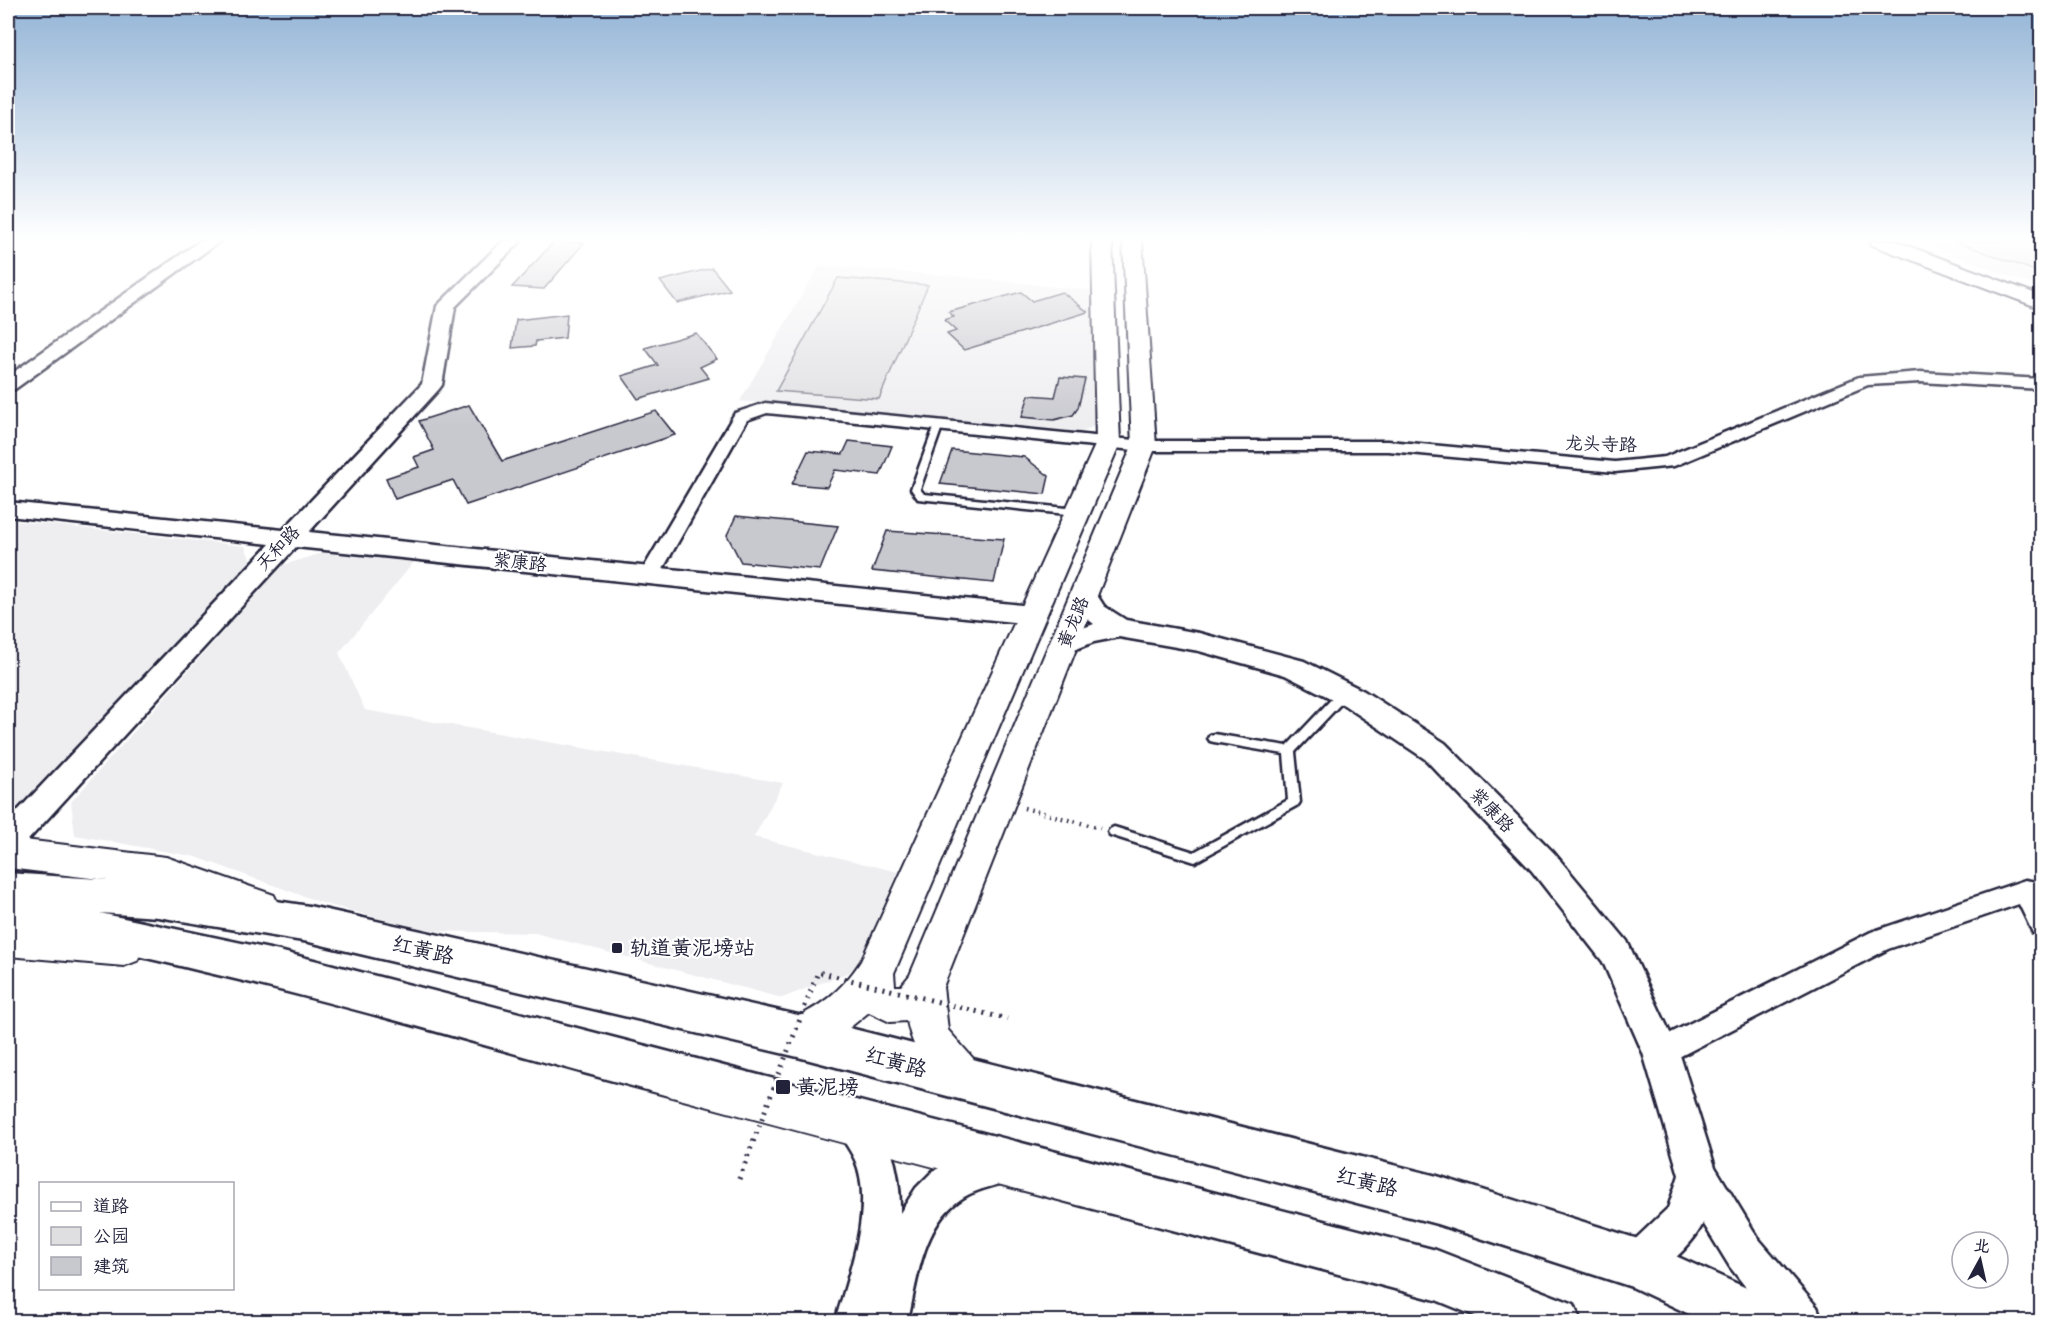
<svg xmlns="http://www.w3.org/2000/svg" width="2049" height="1329" font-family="'Comic Neue','LXGW WenKai TC',sans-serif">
<rect width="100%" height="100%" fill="#fff"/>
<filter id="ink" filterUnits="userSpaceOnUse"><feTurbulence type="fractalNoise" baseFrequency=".0167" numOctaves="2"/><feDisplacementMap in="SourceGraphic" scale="12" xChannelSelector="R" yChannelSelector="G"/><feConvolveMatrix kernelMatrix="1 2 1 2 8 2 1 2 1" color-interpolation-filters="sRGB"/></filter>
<g filter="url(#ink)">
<g fill="#eeeef1">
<path d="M1917,241H2041V287L2027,283Z"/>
<path d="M819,266L954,276L1096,291L1098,424L1079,433L740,401Z"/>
<path d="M8,520L245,546L252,564L28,807L8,816Z"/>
<path d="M322,553L414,562L339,653L365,710L783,783L754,837L898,872L855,970L782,998L535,933L429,931L325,904L196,857L75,835L71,802L283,565Z"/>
</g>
<g fill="#dfdfe2" stroke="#80808e" stroke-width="1.5">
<path d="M1954,241H2041V270L2038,272Z"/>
<path d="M838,278L928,285L879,399L776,391Z"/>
</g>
<g fill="#c8c8cf" stroke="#22223b" stroke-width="1.5">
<path d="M554,242L584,243L544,289L512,287Z"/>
<path d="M712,268L730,290L677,303L660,281Z"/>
<path d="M1021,292L1032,301L1062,292L1088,312L964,350L947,334L956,331L944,320L954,317L949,312Z"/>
<path d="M567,314L565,338L536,341L535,346L512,348L516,320Z"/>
<path d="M696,333L717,359L700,367L709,378L638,399L622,376L658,365L645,348Z"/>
<path d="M1060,377L1085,379L1078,408L1073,415L1054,420L1022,417L1029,395L1055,397Z"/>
<path d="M469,405L502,461L656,411L675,435L466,505L453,480L395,499L386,478L419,467L414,457L434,450L419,421Z"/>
<path d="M849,441L892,446L880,475L835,470L827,487L792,484L808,451L843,454Z"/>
<path d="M952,450L1024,457L1049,476L1045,494L940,484Z"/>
<path d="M736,516L838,526L820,570L741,562L727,535Z"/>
<path d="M887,531L1004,539L994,583L872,571Z"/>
</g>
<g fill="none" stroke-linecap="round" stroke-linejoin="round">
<g stroke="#22223b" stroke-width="5">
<g id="service">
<path d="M938,424L942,427L920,489L924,494L1077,509L1082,512L1077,515L918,499L911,489L934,427Z"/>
<path d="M1344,689L1348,690L1349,693L1348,696L1295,752L1300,802L1298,805L1195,862L1110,835L1108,832L1110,829L1114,827L1194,852L1288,800L1284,754L1214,742L1210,741L1208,738L1210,735L1214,734L1287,746L1340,690Z"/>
</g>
</g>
<g stroke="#22223b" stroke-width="5">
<g id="minor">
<path d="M1920,372L2042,379V389L1920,382L1868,385L1674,466L1615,472L1388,451H1144L767,413L747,420L656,581H642L639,576L735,413L765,403L1144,441H1388L1615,462L1665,457L1859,377Z"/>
<path d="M2025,880L2042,883V936L2033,933L2019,904L1888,949L1671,1061L1661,1065L1651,1061L1647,1052L1651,1043L1871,932Z"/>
</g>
</g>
<g stroke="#22223b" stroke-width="5">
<g id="tertiary">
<path d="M200,241H220L15,389L8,391V376Z"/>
<path d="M503,241H521L455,307L442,385L439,389L309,532L1032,606L1041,609L1045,615L1041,621L1032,624L296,547L19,850L8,854V821L270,544L8,516V502L283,530L422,384L437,306Z"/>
<path d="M1084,586L1093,589L1104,606L1126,620L1199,633L1304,661L1364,691L1445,743L1554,853L1627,941L1679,1052L1715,1167L1758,1238L1817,1307L1823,1322H1773L1730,1267L1703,1223C1694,1244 1660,1275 1638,1284L1624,1278L1618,1264L1624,1250L1668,1208L1679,1175L1643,1053L1603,962L1532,871L1425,759L1344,705L1285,675L1199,651L1119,637L1094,642L1064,654L1055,652L1051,645L1055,638L1094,624L1086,618L1071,595L1075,589Z"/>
<path d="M853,1105C891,1121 901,1176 900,1213L916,1188L933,1171L969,1154L998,1147L1012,1152L1017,1166L1012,1180C996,1186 979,1188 964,1197C923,1222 917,1279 908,1322H835C848,1276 875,1206 855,1160C849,1147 840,1137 834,1124L840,1111Z"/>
</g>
</g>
<g stroke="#22223b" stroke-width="4">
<g id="secondary">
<path d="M1092,241H1112L1120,443L894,973L895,986H901L910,975L1132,446L1123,241H1142L1156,446L943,987L948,1030L978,1064L984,1078L978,1092L964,1098C934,1086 913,1053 907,1021L890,1022L869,1012L837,1038L798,1055L784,1049L778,1036L784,1023C818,1009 841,992 861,961L1096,443Z"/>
<path d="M1870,241H1895L2042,296V309L1872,245Z"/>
<path d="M8,838L166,857L274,895L279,906L274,917L261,922L165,887L8,868Z"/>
<path d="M8,924L124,932L137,937L143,949L137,961L124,966L8,956Z"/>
</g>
</g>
<g stroke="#22223b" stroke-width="5">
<path id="trunk" d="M8,873L158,883L309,906L798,1015L1437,1176L1638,1239L1782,1304L1789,1322H1706L1632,1287L1437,1224L798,1057L309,942L158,917L100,913L279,951L1436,1250L1574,1304L1581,1322H1490L1436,1300C1152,1224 867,1151 584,1073C458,1038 332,1001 205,972C140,956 74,940 8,936Z"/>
</g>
<path stroke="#22223b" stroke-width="4.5" stroke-dasharray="1.5 5" stroke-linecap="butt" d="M1024,808L1100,828"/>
<use href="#service" fill="#fff" fill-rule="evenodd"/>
<use href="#minor" fill="#fff" fill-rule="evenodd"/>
<use href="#tertiary" fill="#fff" fill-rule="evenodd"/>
<use href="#secondary" fill="#fff" fill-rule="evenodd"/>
<use href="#trunk" fill="#fff" fill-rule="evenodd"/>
<path stroke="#22223b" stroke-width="5" stroke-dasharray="2 6" stroke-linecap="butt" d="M739,1179L818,972L1007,1019"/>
</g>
</g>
<linearGradient id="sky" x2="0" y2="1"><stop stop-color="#93b4d6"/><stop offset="0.56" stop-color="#fff"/><stop offset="1" stop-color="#fff" stop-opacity="0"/></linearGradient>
<rect width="2049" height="427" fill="url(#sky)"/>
<g fill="#22223b" stroke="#fff" stroke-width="2">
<rect x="611" y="942" width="12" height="12" rx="3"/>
<rect x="775" y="1079" width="16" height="16" rx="3"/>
</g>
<g text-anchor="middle" stroke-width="4.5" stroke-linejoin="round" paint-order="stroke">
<g font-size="18" fill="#22223b" stroke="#fff">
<text transform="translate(1601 444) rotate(2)" y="6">龙头寺路</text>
<text transform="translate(278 548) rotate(-47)" y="6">天和路</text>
<text transform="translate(520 562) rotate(6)" y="6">紫康路</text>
<text transform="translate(1073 622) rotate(-68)" y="6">黄龙路</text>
<text transform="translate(1492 810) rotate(46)" y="6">紫康路</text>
</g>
<g font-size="21" fill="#22223b" stroke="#fff" text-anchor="start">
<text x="629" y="955">轨道黄泥塝站</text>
<text x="796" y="1094">黄泥塝</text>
</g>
<g font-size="21" fill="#22223b" stroke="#fff">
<text transform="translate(423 950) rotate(13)" y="7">红黄路</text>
<text transform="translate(896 1062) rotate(15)" y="7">红黄路</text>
<text transform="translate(1367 1182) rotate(14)" y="7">红黄路</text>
</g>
</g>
<rect width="2049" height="1329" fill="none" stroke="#fff" stroke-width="30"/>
<rect x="15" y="15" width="2019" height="1299" fill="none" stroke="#22223b" stroke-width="2" filter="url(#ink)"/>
<rect x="39" y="1182" width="195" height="108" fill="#ffffff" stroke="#a7a7b1" stroke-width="1.5"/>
<rect x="51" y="1202" width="30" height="9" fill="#ffffff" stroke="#a7a7b1" stroke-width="1.5"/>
<text x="93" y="1212" font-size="18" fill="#22223b">道路</text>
<rect x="51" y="1227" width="30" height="18" fill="#dfdfe2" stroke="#a7a7b1" stroke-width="1.5"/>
<text x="93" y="1242" font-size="18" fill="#22223b">公园</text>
<rect x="51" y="1257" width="30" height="18" fill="#c8c8cf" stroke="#a7a7b1" stroke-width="1.5"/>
<text x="93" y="1272" font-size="18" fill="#22223b">建筑</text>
<g transform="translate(1980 1260) rotate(8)"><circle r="28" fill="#ffffff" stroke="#a7a7b1" stroke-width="1.5"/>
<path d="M0-4.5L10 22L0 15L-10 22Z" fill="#22223b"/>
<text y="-9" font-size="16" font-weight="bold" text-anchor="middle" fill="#22223b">北</text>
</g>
</svg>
